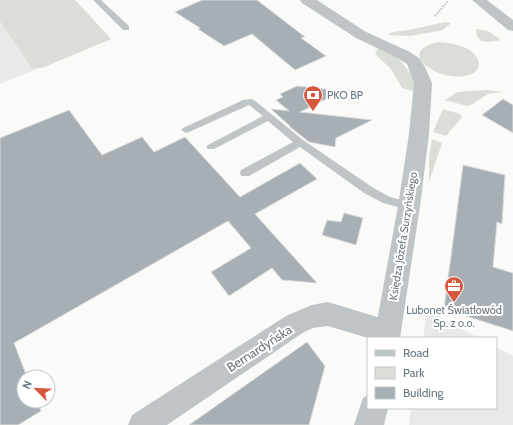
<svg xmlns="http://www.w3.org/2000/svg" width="513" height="425" font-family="Cabin,sans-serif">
<rect width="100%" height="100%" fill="#fafaf8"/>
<g fill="#e8e9e8">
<path d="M0,0H75L111,39L0,84Z"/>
<path d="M427,310L479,338H423Z"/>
<path d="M496,347L513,356V425H409L411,408H496Z"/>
</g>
<g fill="#daded7">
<path d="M0,0H75L111,39L42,68H32L0,21Z"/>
<path d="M445,22L451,23L444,29L439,31L409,36L388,35L392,32L409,30Z"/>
<path d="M476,29L488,31L501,40L490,42L481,41L477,36Z"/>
<path d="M439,42C449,43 457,44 466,48C482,56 485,73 464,76C437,81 394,51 439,42Z"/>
<path d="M378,48L396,55L414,78L416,92L402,88L391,69L375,54Z"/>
<path d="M486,90L503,92L488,94L471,105L467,106L445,100L457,92Z"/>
<path d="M443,109L460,114L462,117L446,136L433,132Z"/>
<path d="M432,139L442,143L429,182V157Z"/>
</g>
<g fill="#a7afb4" stroke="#dcdcda">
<path d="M202,0H257L305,37L301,38L326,56L295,70L252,34L224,46L198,29L200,28L175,12Z"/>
<path d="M297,86L342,91L300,112L372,120L336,138L335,147L309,142L289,126H290L271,109L289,111L276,100L283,97L280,94Z"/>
<path d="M503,99L513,105V133L482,115Z"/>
<path d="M69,110L102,155L142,137L154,152L185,137L240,197L300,163L317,179L255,214L317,283L282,280L272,268L229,296L211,272L251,248L228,221L14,343L27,377H24V401H37L41,411L18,425H0V138Z"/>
<path d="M463,165L505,175L502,224L497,222L493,267L513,273V331L444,309Z"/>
<path d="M344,213L363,218L356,245L322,235L327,220L341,222Z"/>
<path d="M307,342L325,366L309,425H189Z"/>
</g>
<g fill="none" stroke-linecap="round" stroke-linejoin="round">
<path stroke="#babec0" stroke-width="2" stroke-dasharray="1.5 1.5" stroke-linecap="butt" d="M435,16L449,0"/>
<g fill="#bfc4c7" fill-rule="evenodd">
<path d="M93,0H101L129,26V30H123Z"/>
<path d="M251,99L254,100L303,140L372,187L390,197L413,203L414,206L413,209L409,210L383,203L364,193L300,147L249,176H241L240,173L241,170L293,142L268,121L214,149H208L206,147L208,145L263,116L249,105L189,132L186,133L181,130L183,128L243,100Z"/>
</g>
<g fill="#bfc4c7" fill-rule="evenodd">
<path d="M472,0H487L513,20V31L508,30Z"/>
<path d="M328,302L397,323L401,332L398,338H368L328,326L313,328L304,332L167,425H128L132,415L286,316L312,305Z"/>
</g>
<g fill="#bfc4c7" fill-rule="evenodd">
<path d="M300,0H317L366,32L408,51L419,58L425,67L432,83L429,134L420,206L400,338H374L398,206L409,134L414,83L407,64L396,57L356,38L302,3Z"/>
<path d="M368,395V408H388L384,425H354L363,398Z"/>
</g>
</g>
<defs>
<g id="bank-pin" transform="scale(1)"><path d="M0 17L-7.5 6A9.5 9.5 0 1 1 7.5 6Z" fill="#d4573e" stroke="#fff"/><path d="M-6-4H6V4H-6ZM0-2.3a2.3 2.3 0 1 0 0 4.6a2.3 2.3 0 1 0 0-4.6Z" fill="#fff"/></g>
<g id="office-pin" transform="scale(1)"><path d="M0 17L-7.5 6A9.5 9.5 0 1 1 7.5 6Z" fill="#d4573e" stroke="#fff"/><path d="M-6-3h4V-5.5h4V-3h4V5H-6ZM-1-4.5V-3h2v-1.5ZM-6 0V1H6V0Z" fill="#fff"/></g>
</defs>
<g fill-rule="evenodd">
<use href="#bank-pin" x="313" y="95"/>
<use href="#office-pin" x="454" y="286"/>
</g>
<g text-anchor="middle" stroke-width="4" stroke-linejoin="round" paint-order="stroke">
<g font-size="11" fill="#677780" stroke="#fff" text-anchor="start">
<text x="327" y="99">PKO BP</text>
<text x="454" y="314" text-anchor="middle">Lubonet Światłowód<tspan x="454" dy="13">Sp. z o.o.</tspan></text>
</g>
<g font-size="11" fill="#677780" stroke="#fff">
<text transform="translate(403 236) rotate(-81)" y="4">Księdza Józefa Surzyńskiego</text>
</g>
<g font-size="13" fill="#677780" stroke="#fff">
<text transform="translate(259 348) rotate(-33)" y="5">Bernardyńska</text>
</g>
</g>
<rect x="367" y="337" width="130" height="72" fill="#ffffff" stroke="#c2c9cc"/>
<rect x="375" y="350" width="20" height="6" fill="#bfc4c7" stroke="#c2c9cc"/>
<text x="403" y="357" font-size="12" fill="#677780">Road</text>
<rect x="375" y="367" width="20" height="12" fill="#daded7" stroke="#c2c9cc"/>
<text x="403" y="377" font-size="12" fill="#677780">Park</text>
<rect x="375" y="387" width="20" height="12" fill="#a7afb4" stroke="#c2c9cc"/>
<text x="403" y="397" font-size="12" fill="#677780">Building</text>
<g transform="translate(36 389) rotate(294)"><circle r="19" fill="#ffffff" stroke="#c2c9cc"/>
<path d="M0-3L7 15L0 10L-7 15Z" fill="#d4573e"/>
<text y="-6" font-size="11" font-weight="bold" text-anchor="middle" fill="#677780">N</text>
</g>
</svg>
